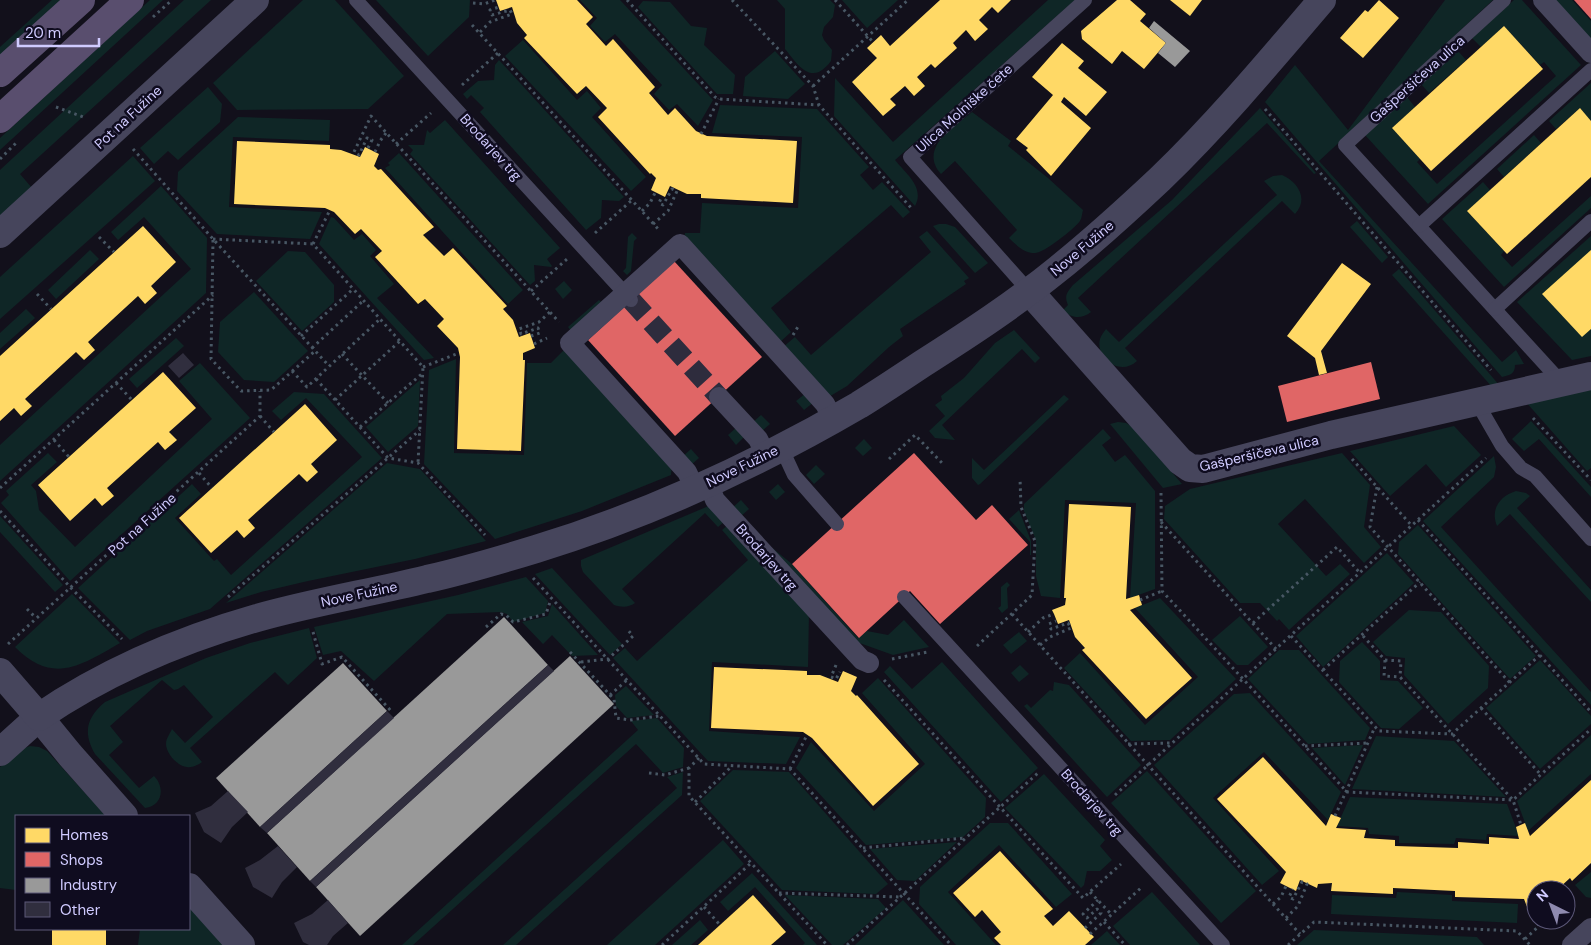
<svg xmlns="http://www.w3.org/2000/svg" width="1591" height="945" font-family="'DM Sans',sans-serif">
<rect width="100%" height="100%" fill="#12101b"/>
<g fill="#0f2626">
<path d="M52,0H62L0,56V47Z"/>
<path d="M150,0H163L0,150V138Z"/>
<path d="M184,0H211L20,174L32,188L0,217V170Z"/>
<path d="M303,0H335L404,76L368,109L237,110L213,83Z"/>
<path d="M376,0H470L469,17L428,56Z"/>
<path d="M580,0H620L713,100L698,126L677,104L669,110L654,94L662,85L615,34L605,42L590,26L597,18Z"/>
<path d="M777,0H830L835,5L833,17L824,27L822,35L824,40L832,50L831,61C828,65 823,70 819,72C804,78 793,58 785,49V9Z"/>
<path d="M842,0H898L867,28Z"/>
<path d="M1048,0H1075L895,160C906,174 925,187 915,206L834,116L835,78L893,142Z"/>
<path d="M1445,0H1493L1319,161L1502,362L1516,350L1524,364L1515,365C1515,374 1510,375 1502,377L1265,102L1295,65L1348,130Z"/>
<path d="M1514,0H1522L1581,65L1428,204L1365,135L1407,97L1415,107L1392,128L1420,159L1417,162L1437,184L1556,76L1544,62L1540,65L1504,26L1481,47L1472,38Z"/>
<path d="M1551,0H1572L1591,21V43Z"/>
<path d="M643,1L670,2L691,26L707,28L704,45L735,75L733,94H717L638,7Z"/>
<path d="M523,40L577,100L587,91L601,108L592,117L646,177L631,191L505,56Z"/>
<path d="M775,51L805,84L788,99L743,96L745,77Z"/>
<path d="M1458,51L1466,60L1429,93L1421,84Z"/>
<path d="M499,60L624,197L619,201L602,200L601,218L586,230L480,112L484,108L471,95L467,99L463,94L478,81L494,80L495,65Z"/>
<path d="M1591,83V121L1580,108L1556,129L1549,121Z"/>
<path d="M208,87L222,104L220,122L178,160L168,151L154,164L140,148Z"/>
<path d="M720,105L817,109L869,167L860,175L873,190L882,182L910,212L903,218L891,205L771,308L791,332L778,344L684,241L685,233H700L702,203L798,208L802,137L712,133Z"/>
<path d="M1260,108L1316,173L1314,174L1267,123L1078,298L1091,312C1082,319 1071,319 1063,310L1068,305C1064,296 1067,292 1073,285L1172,200Z"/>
<path d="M972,112L1011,141L1008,146L1048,178L1083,210C1082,213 1082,218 1080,221C1074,229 1044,253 1035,253C1024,253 1016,245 1009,238L1017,230L955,161L941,174C918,148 954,127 972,112Z"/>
<path d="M238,117L330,120L329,141L233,137L229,207L322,212L310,239L217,234L177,191L178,172Z"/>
<path d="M445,120L560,248L547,259L552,266L551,267L534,265L535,281L530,285L410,154L413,150L408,145H424L427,130L430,133Z"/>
<path d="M1534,135L1541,143L1504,177L1497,169Z"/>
<path d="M399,153L523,290L508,304L385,168L390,165L388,163Z"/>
<path d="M133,156L155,181L0,319V277Z"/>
<path d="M1282,175C1298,182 1309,199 1295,214L1282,201L1125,348L1137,361C1120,377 1095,358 1100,339C1101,335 1104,332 1106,329L1119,342L1270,201L1277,195L1264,181L1273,176Z"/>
<path d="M1483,182L1490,190L1467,211L1504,251L1501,255L1512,267L1591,196V208L1504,287L1442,219Z"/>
<path d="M161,186L207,238L206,293L0,481V445L191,269L144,217L118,240L111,232Z"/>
<path d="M331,217L334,218L354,240L362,234L376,250L370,256L394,284L377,298L434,358L424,360L319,244Z"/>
<path d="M1357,221L1388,257L1382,263L1350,227Z"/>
<path d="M939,224H946L955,227L988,263L975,273L933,226Z"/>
<path d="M927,231L969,278L964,281L966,284L900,329L903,336L889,347L847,386L827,398L782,348L795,337L811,355L931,252L919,237Z"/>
<path d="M632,233L637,238L634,241L631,271L627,275L623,271L626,268L628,237Z"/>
<path d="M1591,236V356L1572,360L1517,302Z"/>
<path d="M90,250L99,259L56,299L48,290Z"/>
<path d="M288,251L305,252L334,285V302L302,331L256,281Z"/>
<path d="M1399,269L1500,386L1493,388L1392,275Z"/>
<path d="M564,281L572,290L563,299L555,289Z"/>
<path d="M254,292L308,351L274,382L244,380L218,352L220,322Z"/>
<path d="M599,300L603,304L572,332L568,327Z"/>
<path d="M26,309L35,318L0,349V333Z"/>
<path d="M1014,330L1040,358L1035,363L1022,349L942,425L955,440L935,438L929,431L945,416L935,405L942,400L941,396L964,378L995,343Z"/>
<path d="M176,338L184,346L137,388L129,379Z"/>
<path d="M567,347L672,464L671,475L582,511L495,539L424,464L429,370L456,359L454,453L524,455L527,363H551Z"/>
<path d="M200,363L250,418L70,581L1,503L9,495L6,491L48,453L57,462L31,485L36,491L39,510L75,547L212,419L179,381Z"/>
<path d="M420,380L418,426L388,452L366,427Z"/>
<path d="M1591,385V468L1587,471L1525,401Z"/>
<path d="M294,392L324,394L382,458L210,609L147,631L130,640L78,588L192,484L201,494L175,518L214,561L217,559L231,575L362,457L306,398L281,420L272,411Z"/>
<path d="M806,393L814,402L804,410L796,401Z"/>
<path d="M1064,395L1069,399L980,484L978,485L972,478V458L984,470Z"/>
<path d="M761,415L770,424L761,432L752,423Z"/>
<path d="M1531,421L1591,487V497L1539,439L1524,451L1512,439Z"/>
<path d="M1118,422L1126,423L1133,427L1182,484L1163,488L1110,424Z"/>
<path d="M1454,426L1481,455L1446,487L1426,464L1390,496L1350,451Z"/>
<path d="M737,427L745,436L736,445L728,435Z"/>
<path d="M1103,429L1111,438L1102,445L1115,462L1125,455L1155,491V589L1130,598L1136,503L1065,500L1060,598L1041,596L1036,576V540L1024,511V504Z"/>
<path d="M864,439L872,448L863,456L855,448Z"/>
<path d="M691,449L699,458L690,466L682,457Z"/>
<path d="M1342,453L1370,485L1364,527L1381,547L1364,563L1305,499L1278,524L1326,576L1340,564L1350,574L1289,630L1279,619L1277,621L1260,603H1240L1164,519L1165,506L1190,489Z"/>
<path d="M1494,456L1496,467L1494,477L1441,527L1591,692V705L1423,521Z"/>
<path d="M387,463L420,469L486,541L415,559L308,581L261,592L226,603Z"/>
<path d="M816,465L825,474L814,484L806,475Z"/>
<path d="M778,484L785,492L776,500L769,492Z"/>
<path d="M1516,491L1526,493L1530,496L1517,508L1591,590V602L1510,514L1497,526C1490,509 1500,496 1516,491Z"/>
<path d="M741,500L749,509L740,517L732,508Z"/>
<path d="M711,505L726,520L718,527L705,513L622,589L635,603C628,608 621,607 614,605L583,572L581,566V560Z"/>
<path d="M1019,510L1031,541V555H1030V542L1009,519Z"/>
<path d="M0,516L63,585L55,592L0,532Z"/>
<path d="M729,524L809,611L808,667L712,662L709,731L800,737L786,764L708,761L613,658L625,648L637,661L748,560L722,530Z"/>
<path d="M1418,525L1536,656L1510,679L1398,554L1399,542Z"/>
<path d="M753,532L792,564L858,638L867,631L888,635L904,620L929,647L893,655L854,641Z"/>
<path d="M1387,553L1414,583L1323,667L1296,636Z"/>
<path d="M552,568L622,644L610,655L535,574Z"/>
<path d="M526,577L548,601L545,613L513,622L507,614L501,612L447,614L374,681L341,651L323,655L314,627L458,595Z"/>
<path d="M1007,582L1010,585L1007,588L1008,608L1002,613L998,608L1001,606V587Z"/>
<path d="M72,594L120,643C80,666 53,685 15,647Z"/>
<path d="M1160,598L1236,679L1170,740L1131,741L1064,668L1080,653L1145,725L1198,677L1135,608Z"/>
<path d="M552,604L598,655L572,656L552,635L543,644L522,622L548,616Z"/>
<path d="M1409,610L1441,612L1489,666L1488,688L1448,724L1404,675L1405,658L1386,656L1373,642Z"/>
<path d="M1240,616L1268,647L1248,665H1237L1212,640Z"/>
<path d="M309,628L317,658L288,685L275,672L190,748L202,762C198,765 192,768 187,767C177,766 166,753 166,744C166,738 170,734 172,729L185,743L213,717L184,685L178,689L174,690L162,680L110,726L123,742L109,755L139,788L154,776C165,787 163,806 145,808L95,754C83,733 86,718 105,702L206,658L250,643Z"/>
<path d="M1019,632L1027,641L1011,654L1003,645Z"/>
<path d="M1362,642L1380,661V680L1398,681L1423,708L1399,729L1381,728L1339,682L1340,661Z"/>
<path d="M1279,650H1299L1370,728L1365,740L1308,744L1248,679Z"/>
<path d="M1540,660L1591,716V724L1540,769L1486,708Z"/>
<path d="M942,662L1038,768L1001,802L884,672L890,666L912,689Z"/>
<path d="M1020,665L1029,674L1019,682L1011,673Z"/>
<path d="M878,678L986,798L985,817L963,837L866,845L796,768L811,742L874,811L925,764L862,693Z"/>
<path d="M1054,682L1069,685L1141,765L1107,797L1024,706L1027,704L1031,708L1050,690L1053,691Z"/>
<path d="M626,686L654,715L627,718L616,706L615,695Z"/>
<path d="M1250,693L1341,792L1328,820L1264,752L1213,798L1279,871L1262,885L1154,765L1234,694Z"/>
<path d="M657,718L684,748L683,767L663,773L636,744L413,945H402L638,730L631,721Z"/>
<path d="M1591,735V774L1528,831L1517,801Z"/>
<path d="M1376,736L1454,741L1506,797L1352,789Z"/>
<path d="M1363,745L1345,785L1312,748Z"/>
<path d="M30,746L39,747L47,751L106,816H16V890L0,888V767L19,750Z"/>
<path d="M733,770L789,772L888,884L876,894L782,890L700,801Z"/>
<path d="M1147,771L1256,891L1221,923L1111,803Z"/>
<path d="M683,772L682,795L516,945H503L677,788L667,777Z"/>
<path d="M1044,774L1105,840L1100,846L1112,860L1100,871H1087L1084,885L1081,888L1005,808Z"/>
<path d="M1350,797L1507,804L1519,836L1487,834L1486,840L1456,838L1454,844L1399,843V836L1369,834L1368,828L1337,826Z"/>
<path d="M990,823H1008L1072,894L1056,907L999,845L948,892L996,945H956L919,904L920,887Z"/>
<path d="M723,840L744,864L655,945H607Z"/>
<path d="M957,842L915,881L897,880L870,849Z"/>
<path d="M1591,872V898L1586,897L1575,885Z"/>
<path d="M752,873L817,945H803L805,943L755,887L728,911L720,902Z"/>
<path d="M1152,892L1200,945H1130L1113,926Z"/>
<path d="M1397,892L1452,895V901L1518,904L1517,923L1331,914L1332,895L1396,898Z"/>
<path d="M785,895L878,899L886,908L843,945H832Z"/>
<path d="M903,900L944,945H855Z"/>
<path d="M189,906L224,945H138L140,929H189Z"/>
<path d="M700,920L708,930L691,945H672Z"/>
<path d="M1314,930L1477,937L1484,945H1297Z"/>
<path d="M1107,931L1120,945H1091Z"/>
</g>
<g fill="#ffd966">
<path d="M496,0H577L593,17L586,24L606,46L613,39L655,87L649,93L668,115L675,108L696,131L707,136L797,141L793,203L701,198V194H687L670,186L665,197L651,190L656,178L651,173L650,174L598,117L607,108L586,86L577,94L524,38L527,35L517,23L512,7L500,11Z"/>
<path d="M940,0H1011L998,13L992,7L979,20L988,29L975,41L966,30L953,43L957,48L935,68L931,64L917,77L925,86L914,96L905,86L890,99L896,105L883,116L852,82L877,58L867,48L881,35L890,46Z"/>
<path d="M1117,0H1130L1146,14L1140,21L1166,43L1144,69L1122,51L1112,64L1082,39L1081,31Z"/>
<path d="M1170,0H1202L1190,16Z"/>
<path d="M1379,0L1399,18L1363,58L1340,38L1365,10L1368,12Z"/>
<path d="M1504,26L1543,69L1431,171L1392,128Z"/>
<path d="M1062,43L1084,61L1078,68L1107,92L1086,116L1064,97L1061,102L1091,128L1051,176L1026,150L1028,148L1016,139L1053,95L1032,77Z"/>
<path d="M1580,108L1591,121V177L1507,254L1467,211Z"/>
<path d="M237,141L330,145V149L341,150L360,157L365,147L379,154L374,166L378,170L381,169L434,227L423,235L444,256L453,248L507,306L503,309L513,320L519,337L530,333L535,348L523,353V360H525L521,451L457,449L460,357L458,348L437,326L444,319L425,299L418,304L375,257L382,251L361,229L355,234L334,212L325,208L234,204Z"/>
<path d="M143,226L176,262L151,286L157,293L145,304L138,296L88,342L95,350L84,360L76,352L25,399L32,406L21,416L14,408L0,421V356Z"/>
<path d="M1591,250V329L1582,337L1542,294Z"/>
<path d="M1342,263L1371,284L1321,351L1327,373L1319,375L1315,358L1287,336Z"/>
<path d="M163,372L196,408L169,432L177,440L165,450L158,442L107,488L114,496L102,506L95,498L70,521L38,485Z"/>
<path d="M305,404L337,440L311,464L318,472L307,482L299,474L248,520L255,528L244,538L237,530L211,553L179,518Z"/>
<path d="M1069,504L1131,507L1126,599L1139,595L1142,605L1130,610L1192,678L1146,719L1082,650L1085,648L1075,637L1069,620L1058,624L1054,614L1052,610L1065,605L1066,598H1064Z"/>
<path d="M714,667L807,671V675H820L838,682L843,671L857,677L851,691L856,696L857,695L919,764L873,806L812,738L803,732L711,728Z"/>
<path d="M1263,757L1326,826L1331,814L1341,818L1336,828L1366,830L1364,838L1395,840V846L1458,848V842L1489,844V837L1519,839L1516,827L1525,823L1530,836L1591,780V863L1572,881L1570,878L1558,889L1536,890V910L1529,912L1524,899L1455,897V891L1393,888V894L1331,891L1332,883L1318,884L1317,888L1300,880L1296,891L1280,883L1286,872L1217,799Z"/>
<path d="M1000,851L1053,909L1044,916L1053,926L1069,911L1094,937L1085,945H1001L994,938L1001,932L982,910L975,917L953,893Z"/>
<path d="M753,895L786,932L771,945H698Z"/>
<rect x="52" y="929" width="54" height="16"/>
</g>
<g fill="#e06666">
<path d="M1574,0H1591V19Z"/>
<path d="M674,261L762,357L675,436L588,340Z"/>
<path d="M1371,362L1380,399L1287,422L1278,386Z"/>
<path d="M914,453L976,520L992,505L1028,545L940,624L910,591L859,638L792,564Z"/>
</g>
<g fill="#999">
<path d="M1154,21L1190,51L1175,67L1158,53L1166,43L1149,28Z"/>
<path d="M504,617L548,665L310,881L267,833Z"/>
<path d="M570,656L614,704L360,936L316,887Z"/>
<path d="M343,663L387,711L260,827L216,778Z"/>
</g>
<g fill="#302e3e">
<path d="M183,353L194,365L179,378L168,366Z"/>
<path d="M548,665L554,671L316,887L310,881Z"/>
<path d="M387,711L394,718L267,833L260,827Z"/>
<path d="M228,791L248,812L232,827L221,843L204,832L195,813L211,806Z"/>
<path d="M278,846L297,867L282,882L272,898L253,887L245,868L260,860Z"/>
<path d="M328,900L348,923L333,936L327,945H309L303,942L294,923L312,914Z"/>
</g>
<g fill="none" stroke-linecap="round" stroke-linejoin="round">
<path stroke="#2e2c3d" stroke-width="20" stroke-dasharray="20 10" stroke-linecap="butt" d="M631,300L719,397"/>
<g stroke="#485764" stroke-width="3" stroke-dasharray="2.5 4" stroke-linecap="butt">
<path d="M627,0L715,97L719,99L819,105L913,210"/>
<path d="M732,0L813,86L819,105"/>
<path d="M835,0L873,42"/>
<path d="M473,3L484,4L495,0"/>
<path d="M153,17L172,0"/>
<path d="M472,25L660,231"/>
<path d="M480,32L490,22L512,14L510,10L492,15L490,10L499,7"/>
<path d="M462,85L498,53"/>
<path d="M813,86L908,0"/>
<path d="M56,107L86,118"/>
<path d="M1265,109L1491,370"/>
<path d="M701,134L719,99"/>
<path d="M396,144L431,113"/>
<path d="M368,148L372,140L367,138L359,155L354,152L371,116L559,322"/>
<path d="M133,149L213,239L329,366"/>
<path d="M375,152L380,141L386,133"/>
<path d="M0,159L16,143"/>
<path d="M642,211L650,203L655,193"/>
<path d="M653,224L668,211L677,191L672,189L663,205L659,203L662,196"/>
<path d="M595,233L632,200"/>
<path d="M99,237L114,252"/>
<path d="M213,239L313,244L423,367L418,463"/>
<path d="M213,240L211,359L241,391L271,390L315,351"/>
<path d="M313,244L330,210"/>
<path d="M531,291L567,259"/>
<path d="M37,294L51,309"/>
<path d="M793,335L799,325"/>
<path d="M301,336L353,289"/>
<path d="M531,336L540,333L538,328L521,334L519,329L539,322L550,312"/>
<path d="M534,344L547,338"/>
<path d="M312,348L364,300"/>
<path d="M342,354L388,403"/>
<path d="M423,367L459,353"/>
<path d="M292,371L307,387L380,319"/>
<path d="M316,379L388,458L418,463L485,535"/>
<path d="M116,383L132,400"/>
<path d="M335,400L400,341"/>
<path d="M260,416L274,432"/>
<path d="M1533,418L1591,480"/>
<path d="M360,427L424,372"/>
<path d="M54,440L69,457"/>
<path d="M889,459L915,435L944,465"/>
<path d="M1352,459L1412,526"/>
<path d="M199,473L212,488"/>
<path d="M1377,487L1370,527L1510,683"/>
<path d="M0,488L213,295"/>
<path d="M1161,493L1162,591L1347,792L1513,800L1591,729"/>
<path d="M0,511L71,588L122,639"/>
<path d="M1418,520L1591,712"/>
<path d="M1161,522L1276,649"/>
<path d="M533,578L704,764L790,769L951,945"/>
<path d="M228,597L420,430"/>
<path d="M1140,600L1162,591"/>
<path d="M27,609L36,618"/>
<path d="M1012,614L1300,934"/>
<path d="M1253,623L1337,547L1360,573"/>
<path d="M486,627L501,614L506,615L513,622L546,614L551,599"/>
<path d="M313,632L322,664L342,657L392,712"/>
<path d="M1028,632L1043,618L1054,614"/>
<path d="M1291,636L1379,731L1452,734L1540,655"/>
<path d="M1363,636L1385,660L1401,661L1400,677"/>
<path d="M8,644L260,416V391"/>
<path d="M1040,645L1050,637L1071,628L1068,623L1051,629L1049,624L1056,621"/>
<path d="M977,646L1032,595L1035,541L1021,507L1020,478"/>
<path d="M570,652L610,695L627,680"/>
<path d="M892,659L928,652"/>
<path d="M1385,660L1384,676L1400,677L1513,800L1521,825"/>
<path d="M581,662L608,659L633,636L627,629"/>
<path d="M836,665L831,677L836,679L840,672"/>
<path d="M1323,670L1420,582"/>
<path d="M884,680L1083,898L1121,864"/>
<path d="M610,695L614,699L616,718L630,720L659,716"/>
<path d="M1481,708L1541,775"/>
<path d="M1128,744L1171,743"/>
<path d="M1305,746L1368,743"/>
<path d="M699,758L689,768V796L827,945"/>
<path d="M790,769L807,735"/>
<path d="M649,773L665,775L689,768"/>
<path d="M1115,795L1486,458"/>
<path d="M695,802L732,766"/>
<path d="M1335,816L1375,727"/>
<path d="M863,848L964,838"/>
<path d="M1090,892L1112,915"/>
<path d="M779,893L900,897"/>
<path d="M1273,904L1281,897L1286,886"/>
<path d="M704,907L720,925"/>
<path d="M1533,910L1536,917"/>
<path d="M1286,918L1298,906L1307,884L1302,882L1293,899L1289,897L1293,889"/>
<path d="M1104,922L1125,945"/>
<path d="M1085,928L1101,913L1097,909L1087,918L1083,914L1098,900"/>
<path d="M1090,934L1142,887"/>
<path d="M1525,939L1539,926L1537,920"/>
<path d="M662,945L751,863"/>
<path d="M847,945L1038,773"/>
<path d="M1288,945L1314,922L1517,931L1530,945"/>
</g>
<g stroke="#46455c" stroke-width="14">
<path d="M356,0L631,300"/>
<path d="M1504,0L1345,145L1562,383"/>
<path d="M1419,226L1591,70"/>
<path d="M1029,291L910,157L1085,0"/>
<path d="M1495,309L1591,221"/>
<path d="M1476,401L1502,446L1521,468L1535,476L1591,539"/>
<path d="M781,447L794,475L837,524"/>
<path d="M904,597L1223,945"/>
</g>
<g stroke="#46455c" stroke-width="20">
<path d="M1543,0L1591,53"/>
<path d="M719,397L758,439L766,455"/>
<path d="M708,483L715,500L862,660L869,663"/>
<path d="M695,489L687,472L570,343L680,244L825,404L833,419"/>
<path d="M1572,945L1591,928"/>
</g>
<g stroke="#46455c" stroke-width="28">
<path d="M0,234L255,0"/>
<path d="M1029,291L1180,461L1190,468L1203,469L1331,435L1591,376"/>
<path d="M0,752L39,717L70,755L124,816"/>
<path d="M189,887L241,945"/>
</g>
<path stroke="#46455c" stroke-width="28" d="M0,672L39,717C105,672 180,640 257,618C313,602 370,593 427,579C463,571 500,560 536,549C647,515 758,464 859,405C880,392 901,378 922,364C969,334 1015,304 1058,269C1093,241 1127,210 1160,179C1218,123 1270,61 1322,0"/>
<g stroke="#594e6e" stroke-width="28">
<path d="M0,73L81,0"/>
<path d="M0,119L130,0"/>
</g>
</g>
<g text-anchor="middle" stroke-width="5" stroke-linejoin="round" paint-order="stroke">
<g font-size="14" fill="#d0cbff" stroke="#0f0c1f">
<text transform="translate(1417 79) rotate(-42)" y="5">Gašperšičeva ulica</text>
<text transform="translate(964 108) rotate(-42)" y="5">Ulica Molniške čete</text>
<text transform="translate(128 117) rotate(-43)" y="5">Pot na Fužine</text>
<text transform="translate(491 147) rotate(48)" y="5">Brodarjev trg</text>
<text transform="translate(1082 248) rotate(-40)" y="5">Nove Fužine</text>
<text transform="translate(1259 453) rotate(-13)" y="5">Gašperšičeva ulica</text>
<text transform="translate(742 466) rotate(-26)" y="5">Nove Fužine</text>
<text transform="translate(142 524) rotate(-42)" y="5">Pot na Fužine</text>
<text transform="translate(767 557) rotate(48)" y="5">Brodarjev trg</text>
<text transform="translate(359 594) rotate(-12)" y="5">Nove Fužine</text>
<text transform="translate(1092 802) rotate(48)" y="5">Brodarjev trg</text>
</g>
</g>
<rect x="15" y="815" width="175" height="115" fill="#0f0c1f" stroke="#5c5879"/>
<rect x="25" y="828" width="25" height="15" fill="#ffd966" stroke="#5c5879"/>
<text x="60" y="840" font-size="15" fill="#d0cbff">Homes</text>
<rect x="25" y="852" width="25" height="15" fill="#e06666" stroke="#5c5879"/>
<text x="60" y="865" font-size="15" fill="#d0cbff">Shops</text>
<rect x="25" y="878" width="25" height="15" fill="#999999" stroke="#5c5879"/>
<text x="60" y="890" font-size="15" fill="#d0cbff">Industry</text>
<rect x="25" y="902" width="25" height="15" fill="#302e3e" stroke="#5c5879"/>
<text x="60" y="915" font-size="15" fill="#d0cbff">Other</text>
<g transform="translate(1551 905) rotate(318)"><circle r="24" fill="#0f0c1f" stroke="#5c5879"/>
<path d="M0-4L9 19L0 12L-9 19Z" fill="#8e8aaf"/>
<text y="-8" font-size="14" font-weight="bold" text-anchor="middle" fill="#d0cbff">N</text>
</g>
<path d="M18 38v8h81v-8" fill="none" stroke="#d0cbff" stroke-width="2.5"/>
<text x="25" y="38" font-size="15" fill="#d0cbff" stroke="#0f0c1f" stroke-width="4" paint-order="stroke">20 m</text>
</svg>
